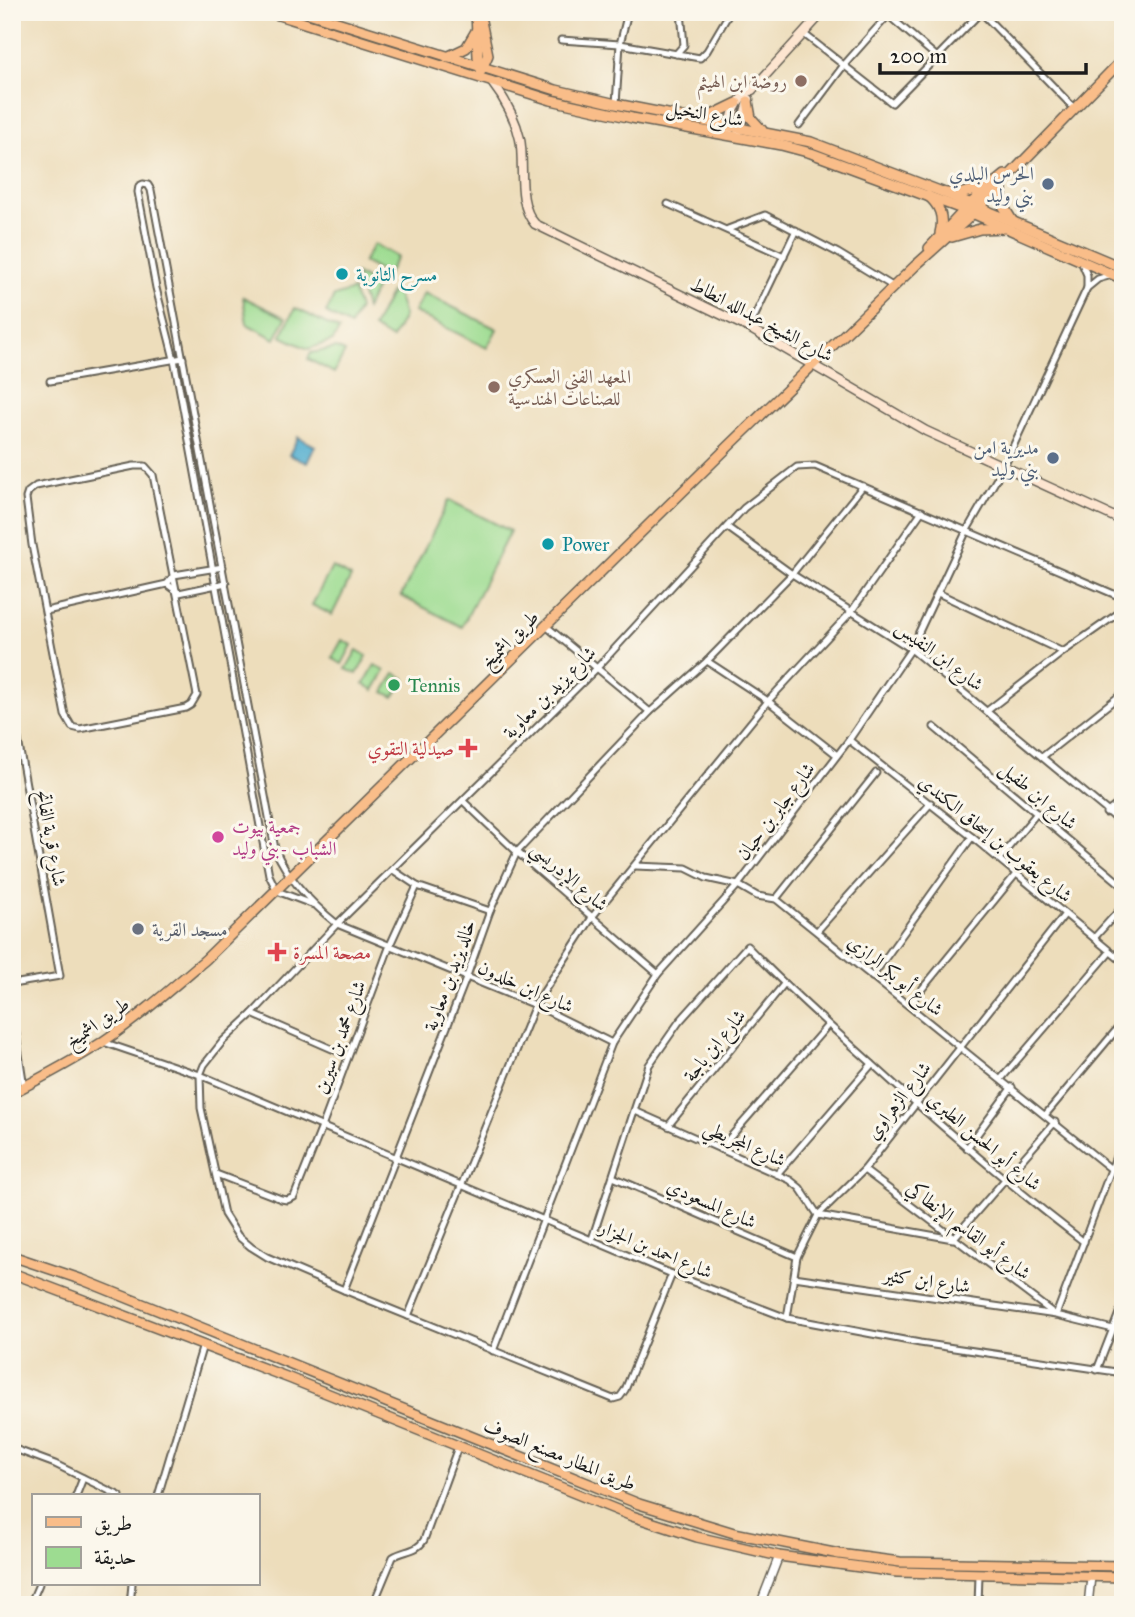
<svg xmlns="http://www.w3.org/2000/svg" width="1135" height="1617" font-family="'IM FELL Great Primer',Amiri,serif">
<rect width="100%" height="100%" fill="#fbf7ec"/>
<filter id="ink" filterUnits="userSpaceOnUse"><feTurbulence type="fractalNoise" baseFrequency=".0143" numOctaves="2"/><feDisplacementMap in="SourceGraphic" scale="14" xChannelSelector="R" yChannelSelector="G"/><feConvolveMatrix kernelMatrix="1 2 1 2 8 2 1 2 1" color-interpolation-filters="sRGB"/></filter>
<filter id="wash" filterUnits="userSpaceOnUse"><feTurbulence type="fractalNoise" baseFrequency=".00686" numOctaves="4" result="noise"/><feDisplacementMap in="SourceGraphic" scale="28" xChannelSelector="R" yChannelSelector="G"/><feGaussianBlur stdDeviation="1.57" result="paint"/><feColorMatrix in="noise" values="0 0 0 0 0 0 0 0 0 0 0 0 0 0 0 0 0 1.4 0 .05"/><feComposite in="paint" operator="in"/></filter>
<g filter="url(#wash)">
<rect width="100%" height="100%" fill="#edddbb"/>
<g fill="#9ddc91" stroke="#5c7c56" stroke-width="2">
<path d="M374,244L397,257L387,275L363,262Z"/>
<path d="M356,274L377,285L366,309Z"/>
<path d="M353,290L359,309L350,326L326,313L334,296Z"/>
<path d="M391,292L398,296L404,316L392,339L373,328Z"/>
<path d="M424,293L497,329L487,348L414,312Z"/>
<path d="M243,297L286,318L275,339L247,324Z"/>
<path d="M295,308L339,330L333,341L308,349L281,336Z"/>
<path d="M336,348L345,352L334,373L308,359L311,353Z"/>
<path d="M449,500L510,531L462,627L401,596Z"/>
<path d="M332,567L351,577L332,615L312,605Z"/>
<path d="M342,640L352,645L342,664L332,658Z"/>
<path d="M357,650L367,656L357,674L346,669Z"/>
<path d="M375,665L385,671L374,690L364,684Z"/>
<path d="M395,673L405,679L394,697L384,692Z"/>
</g>
<path fill="#51adcf" stroke="#366476" stroke-width="2" d="M298,437L315,446L307,463L289,455Z"/>
</g>
<g filter="url(#ink)">
<g fill="none" stroke-linecap="round" stroke-linejoin="round">
<g stroke="#656054" stroke-width="9">
<g id="minor">
<path d="M981,12L1074,108"/>
<path d="M888,15L937,57"/>
<path d="M804,34L892,103L981,12"/>
<path d="M561,40L620,44L700,58L707,51L730,12"/>
<path d="M676,54L684,45L681,12"/>
<path d="M616,104L620,44L628,12"/>
<path d="M799,125L844,65L891,12"/>
<path d="M668,204L784,256"/>
<path d="M728,229L765,215L838,253L894,287"/>
<path d="M1081,261L1087,275V288"/>
<path d="M749,328L796,230"/>
<path d="M50,381L183,358"/>
<path d="M134,466H145L153,475L197,695L191,705L186,708L80,729L72,727L65,715L32,545L26,498L28,492L36,486Z"/>
<path d="M727,527L792,574L911,649L1123,824"/>
<path d="M167,584L179,593L226,583"/>
<path d="M938,593L1063,652"/>
<path d="M46,611L167,584L174,575L223,567"/>
<path d="M546,626L650,712"/>
<path d="M707,661L768,701L837,755"/>
<path d="M12,706L60,976L12,984"/>
<path d="M987,711L1063,652L1123,610"/>
<path d="M934,727L1123,886"/>
<path d="M849,740L972,837L1123,962"/>
<path d="M1042,757L1123,693"/>
<path d="M463,801L517,852L658,974"/>
<path d="M1106,813L1123,800"/>
<path d="M999,859L1037,813"/>
<path d="M635,866L686,868L706,878L738,885L757,896L776,899L1111,1169L1123,1171"/>
<path d="M393,870L417,886L490,911"/>
<path d="M776,899L876,773"/>
<path d="M314,905L277,891L269,875L174,359L156,288L138,192L139,186L143,184L148,185L151,190L275,849C288,879 312,904 337,924L535,1005L612,1043"/>
<path d="M817,931L931,803"/>
<path d="M1094,938L1123,906"/>
<path d="M872,977L972,837"/>
<path d="M909,1005L1016,874"/>
<path d="M12,1009L24,1087"/>
<path d="M252,1014L348,1056"/>
<path d="M103,1042L200,1075L672,1274L787,1318L920,1343L1123,1373"/>
<path d="M1001,1079L1110,952"/>
<path d="M635,1111L790,1180L800,1188L818,1215L953,1239L1055,1122"/>
<path d="M1046,1114L1123,1022"/>
<path d="M668,1126L784,984"/>
<path d="M967,1148L1012,1087"/>
<path d="M720,1149L828,1025"/>
<path d="M864,1170L1053,1313"/>
<path d="M216,1174L281,1199L287,1200L294,1197L322,1127L390,945L417,886"/>
<path d="M777,1174L872,1064"/>
<path d="M613,1177L797,1257"/>
<path d="M592,1239L649,1065L679,1022L747,946C782,983 821,1018 859,1052C932,1119 1006,1182 1084,1242"/>
<path d="M672,1274L625,1390L620,1397L613,1399L344,1290L267,1257L251,1247L238,1236L224,1214L201,1108L200,1075L204,1065L223,1041L252,1014L337,924L596,669L744,508L797,467L815,466L1123,598"/>
<path d="M794,1277L1056,1315L1113,1329"/>
<path d="M344,1290L467,976L490,911L517,852L650,712L707,661L792,574L863,486"/>
<path d="M1056,1315L1123,1138"/>
<path d="M408,1316L535,1005L593,916L768,701L851,612L922,511"/>
<path d="M787,1318L797,1257L818,1215L864,1170L1065,914"/>
<path d="M493,1351L612,1043L658,974L738,885L849,740L911,649L967,530L1003,468L1087,288L1098,279L1112,275"/>
<path d="M1097,1370L1123,1303"/>
<path d="M12,1448L55,1464L120,1496"/>
<path d="M76,1496L83,1478"/>
<path d="M158,1496L203,1345"/>
<path d="M30,1605L39,1584"/>
<path d="M130,1605L132,1584"/>
<path d="M373,1605L393,1557C404,1550 417,1552 424,1540L458,1447"/>
<path d="M978,1605L979,1575"/>
</g>
</g>
<g stroke="#656054" stroke-width="10">
<g id="tertiary">
<path d="M760,1605L779,1556"/>
<path d="M1088,1605L1091,1577"/>
</g>
</g>
<g stroke="#656054" stroke-width="11">
<g id="secondary">
<path d="M491,81C505,99 515,117 520,139C525,165 516,203 535,224L749,328L926,431L1123,521"/>
<path d="M738,134L749,99"/>
<path d="M728,135C731,117 735,99 752,90L823,12"/>
</g>
</g>
<g stroke="#656054" stroke-width="12">
<g id="primary">
<path d="M269,12L551,100L632,118L781,145L811,153L965,210L1123,279"/>
<path d="M305,12L556,90L616,104L811,142L945,193L1123,268"/>
<path d="M476,12L478,57L483,69"/>
<path d="M481,21L488,55L481,71"/>
<path d="M447,57L466,48L476,31"/>
<path d="M748,101L751,118L762,130"/>
<path d="M704,119L737,103"/>
</g>
</g>
<g stroke="#656054" stroke-width="12">
<g id="trunk">
<path d="M1002,183V204L1013,222"/>
<path d="M945,193H963L985,188"/>
<path d="M927,195C940,205 944,217 940,233"/>
<path d="M952,237L980,229L1006,228"/>
<path d="M929,248L971,203L1005,175"/>
<path d="M12,1093C43,1077 73,1061 101,1043C138,1018 172,988 206,959L729,446L915,266L964,222L1123,59"/>
<path d="M12,1256L83,1280L639,1504L734,1533L839,1554L900,1562L1123,1566"/>
<path d="M12,1273L289,1378L632,1516L697,1537L779,1556L897,1572L1123,1577"/>
</g>
</g>
<use href="#minor" stroke="#fff" stroke-width="5"/>
<use href="#tertiary" stroke="#fff" stroke-width="7"/>
<use href="#secondary" stroke="#fde5d0" stroke-width="8"/>
<use href="#primary" stroke="#f9bd89" stroke-width="9"/>
<use href="#trunk" stroke="#f9bd89" stroke-width="9"/>
</g>
</g>
<g fill="#8d6e63" stroke="#fbf7ec" stroke-width="2.5">
<circle cx="801" cy="81" r="7"/>
<circle cx="494" cy="387" r="7"/>
</g>
<g fill="#5c6f8a" stroke="#fbf7ec" stroke-width="2.5">
<circle cx="1048" cy="184" r="7"/>
<circle cx="1053" cy="458" r="7"/>
</g>
<g fill="#0f9aa8" stroke="#fbf7ec" stroke-width="2.5">
<circle cx="342" cy="274" r="7"/>
<circle cx="548" cy="544" r="7"/>
</g>
<circle fill="#2e9e5b" stroke="#fbf7ec" stroke-width="2.5" cx="394" cy="685" r="7"/>
<g fill="#e0444e" stroke="#fbf7ec" stroke-width="2.5">
<path d="M464.5 737.5h7v7h7v7h-7v7h-7v-7h-7v-7h7z"/>
<path d="M273.5 941.5h7v7h7v7h-7v7h-7v-7h-7v-7h7z"/>
</g>
<circle fill="#d1479c" stroke="#fbf7ec" stroke-width="2.5" cx="218" cy="837" r="7"/>
<circle fill="#6b7280" stroke="#fbf7ec" stroke-width="2.5" cx="138" cy="929" r="7"/>
<g text-anchor="middle" stroke-width="6" stroke-linejoin="round" paint-order="stroke">
<g font-size="19" fill="#785e54" stroke="#fbf7ec" text-anchor="end">
<text x="787" y="88">روضة ابن الهيثم</text>
<text x="508" y="383" text-anchor="start">المعهد الفني العسكري<tspan x="508" dy="22">للصناعات الهندسية</tspan></text>
</g>
<g font-size="19" fill="#1c1c1c" stroke="#fbf7ec">
<text transform="translate(705 113) rotate(10)" y="7">شارع النخيل</text>
<text transform="translate(762 319) rotate(28)" y="7">شارع الشيخ عبدالله انطاط</text>
<text transform="translate(509 639) rotate(-45)" y="7">طريق اشميخ</text>
<text transform="translate(940 655) rotate(37)" y="7">شارع ابن النفيس</text>
<text transform="translate(549 692) rotate(-45)" y="7">شارع يزيد بن معاوية</text>
<text transform="translate(1039 795) rotate(40)" y="7">شارع ابن طفيل</text>
<text transform="translate(775 811) rotate(-53)" y="7">شارع جابر بن حيان</text>
<text transform="translate(52 838) rotate(80)" y="7">شارع قرية الفاتح</text>
<text transform="translate(996 838) rotate(39)" y="7">شارع يعقوب بن إسحاق الكندي</text>
<text transform="translate(570 876) rotate(41)" y="7">شارع الإدريسي</text>
<text transform="translate(449 975) rotate(-70)" y="7">خالد يزيد بن معاوية</text>
<text transform="translate(896 975) rotate(39)" y="7">شارع أبو بكر الرازي</text>
<text transform="translate(526 986) rotate(24)" y="7">شارع ابن خلدون</text>
<text transform="translate(97 1022) rotate(-35)" y="7">طريق اشميخ</text>
<text transform="translate(339 1037) rotate(-70)" y="7">شارع محمد بن سيرين</text>
<text transform="translate(714 1045) rotate(-51)" y="7">شارع ابن باجة</text>
<text transform="translate(898 1100) rotate(-52)" y="7">شارع الزهراوي</text>
<text transform="translate(985 1141) rotate(40)" y="7">شارع أبو الحسن الطبري</text>
<text transform="translate(745 1143) rotate(24)" y="7">شارع المجريطي</text>
<text transform="translate(712 1203) rotate(24)" y="7">شارع المسعودي</text>
<text transform="translate(969 1230) rotate(37)" y="7">شارع أبو القاسم الإنطاكي</text>
<text transform="translate(656 1249) rotate(23)" y="7">شارع احمد بن الجزار</text>
<text transform="translate(927 1280) rotate(8)" y="7">شارع ابن كثير</text>
<text transform="translate(560 1454) rotate(22)" y="7">طريق المطار مصنع الصوف</text>
</g>
<g font-size="19" fill="#4e5e75" stroke="#fbf7ec" text-anchor="end">
<text x="1034" y="180">الحرس البلدي<tspan x="1034" dy="22">بني وليد</tspan></text>
<text x="1039" y="454">مديرية امن<tspan x="1039" dy="22">بني وليد</tspan></text>
</g>
<g font-size="19" fill="#0d838f" stroke="#fbf7ec" text-anchor="start">
<text x="356" y="281">مسرح الثانوية</text>
<text x="562" y="551">Power</text>
</g>
<g font-size="19" fill="#27864d" stroke="#fbf7ec" text-anchor="start">
<text x="408" y="692">Tennis</text>
</g>
<g font-size="19" fill="#be3a42" stroke="#fbf7ec" text-anchor="end">
<text x="454" y="755">صيدلية التقوي</text>
<text x="293" y="959" text-anchor="start">مصحة المسرة</text>
</g>
<g font-size="19" fill="#b23c85" stroke="#fbf7ec" text-anchor="start">
<text x="232" y="833">جمعية بيوت<tspan x="232" dy="22">الشباب -بني وليد</tspan></text>
</g>
<g font-size="19" fill="#5b616d" stroke="#fbf7ec" text-anchor="start">
<text x="152" y="936">مسجد القرية</text>
</g>
</g>
<rect width="1135" height="1617" fill="none" stroke="#fbf7ec" stroke-width="42"/>
<rect x="32" y="1494" width="228" height="91" fill="#fbf7ec" stroke="#a29f99" stroke-width="2"/>
<rect x="46" y="1517" width="35" height="10" fill="#f9bd89" stroke="#a29f99" stroke-width="2"/>
<text x="94" y="1530" font-size="21" fill="#1c1c1c">طريق</text>
<rect x="46" y="1547" width="35" height="21" fill="#9ddc91" stroke="#a29f99" stroke-width="2"/>
<text x="94" y="1564" font-size="21" fill="#1c1c1c">حديقة</text>
<path d="M880 63v10h206v-10" fill="none" stroke="#1c1c1c" stroke-width="3.5"/>
<text x="890" y="63" font-size="21" fill="#1c1c1c" stroke="#fbf7ec" stroke-width="5" paint-order="stroke">200 m</text>
</svg>
